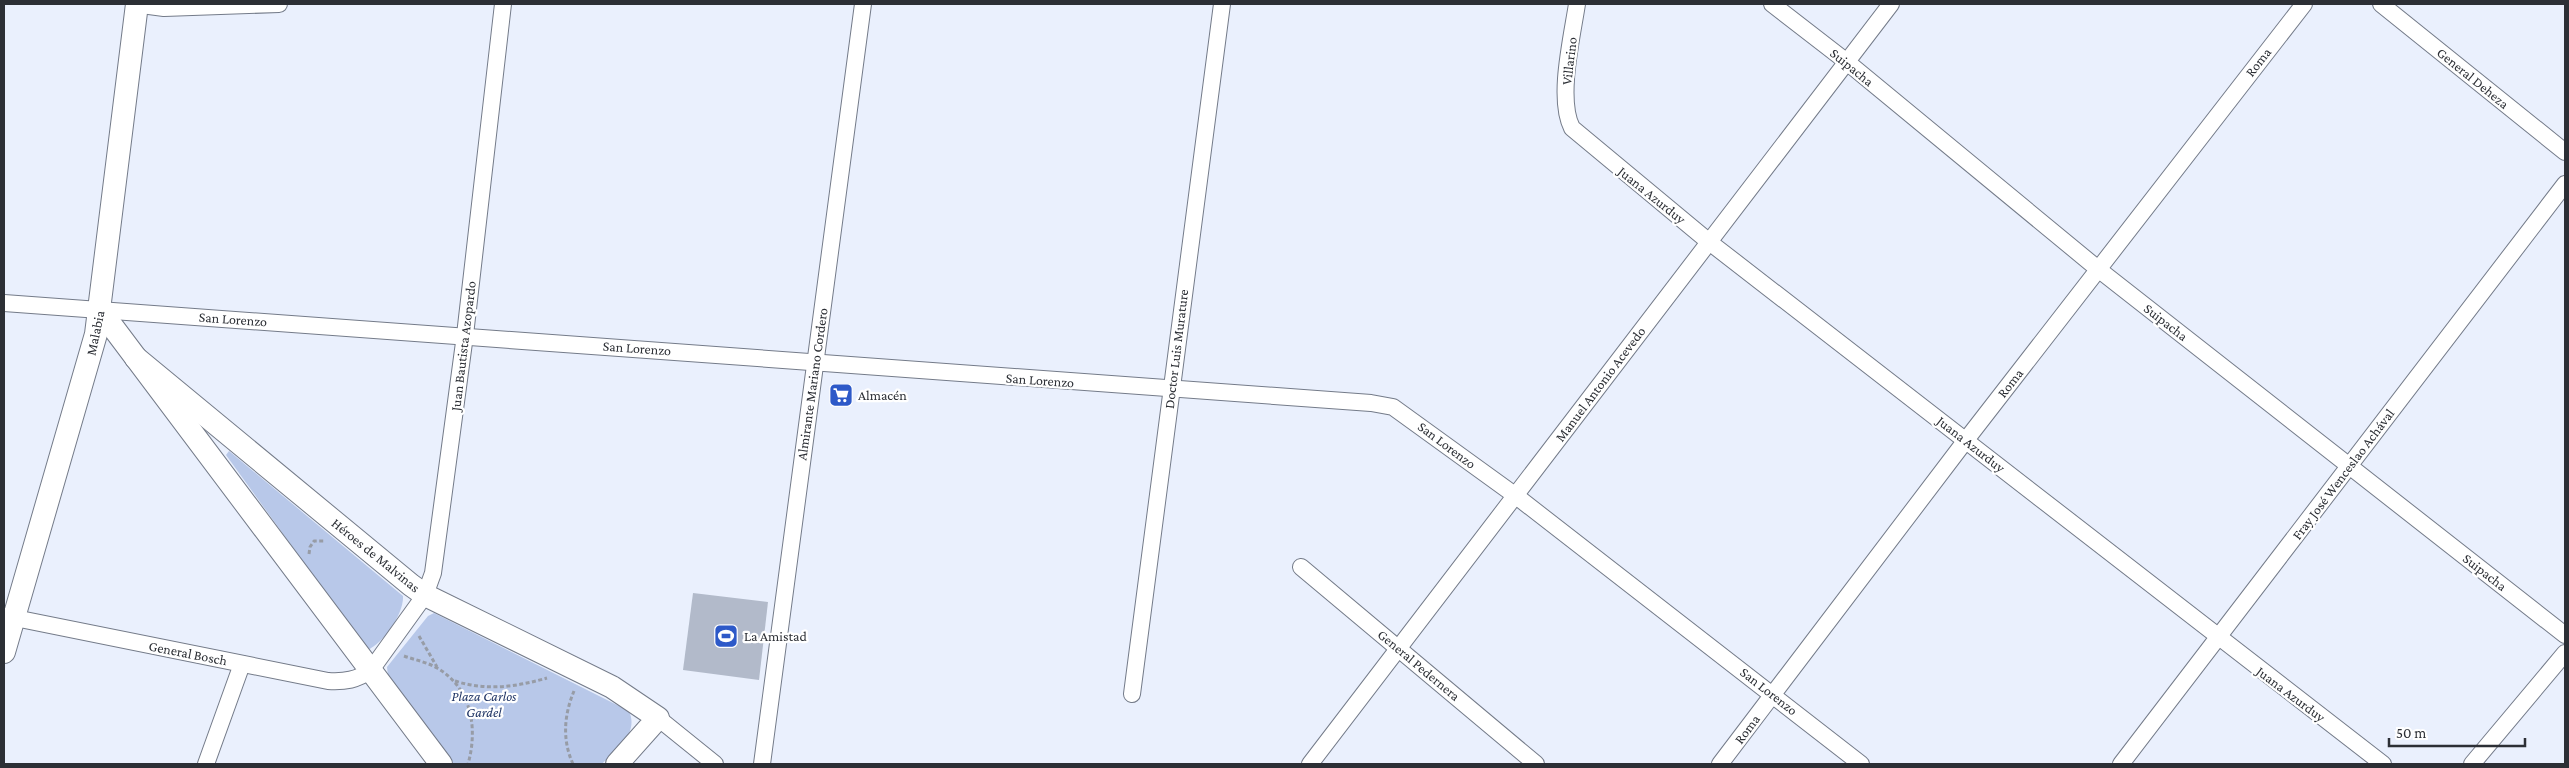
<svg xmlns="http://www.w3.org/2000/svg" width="2569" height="768" font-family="'Crimson Pro',serif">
<rect width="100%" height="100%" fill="#eaf0fd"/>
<g fill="#b8c8e9">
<path d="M229,451L403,596C404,614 383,644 367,650L226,455Z"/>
<path d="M434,613L629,711C639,734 617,748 602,764H454L388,676L387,667L428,616Z"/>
</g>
<path fill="#b2baca" d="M693,593L768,602L759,680L683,670Z"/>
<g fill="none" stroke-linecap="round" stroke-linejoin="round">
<g stroke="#747b89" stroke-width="18">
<g id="street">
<path d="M134,4L164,8L279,4"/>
<path d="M1577,4C1572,37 1557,99 1572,128L1708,241L2383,764"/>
<path d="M1772,4L1847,62L2098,269L2565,635"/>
<path d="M2381,4L2565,152"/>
<path d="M4,303L1371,403L1393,407L1516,496L1861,764"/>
<path d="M1301,567L1536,764"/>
<path d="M5,616L328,681C345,682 357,680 371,670L425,595L433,573L465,335L503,4"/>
<path d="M1132,694L1222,4"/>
<path d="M658,718L715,764"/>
<path d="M206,764L242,664"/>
<path d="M762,764L863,4"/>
<path d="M1310,764L1891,4"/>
<path d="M1720,764L1966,440L2304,4"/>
<path d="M2121,764L2565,184"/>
<path d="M2472,764L2565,653"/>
</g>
</g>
<g stroke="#747b89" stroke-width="24">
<g id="secondary">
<path d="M100,310L441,764"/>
<path d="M136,358L411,585L425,595L612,687L658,718L617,764"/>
<path d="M4,652L96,334L137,4"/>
</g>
</g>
<g stroke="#979ca6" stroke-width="3" stroke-dasharray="4 2.5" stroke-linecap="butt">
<path d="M309,554L310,547L314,541H325"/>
<path d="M419,636L437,667"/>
<path d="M404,656C415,660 427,662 437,668C472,688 478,729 468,764"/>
<path d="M455,681C486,691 516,687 547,678"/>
<path d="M573,764C562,740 564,715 574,691"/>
</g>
<use href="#street" stroke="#fff" stroke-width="16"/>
<use href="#secondary" stroke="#fff" stroke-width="22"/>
</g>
<defs>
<g id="supermarket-square" transform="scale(1.25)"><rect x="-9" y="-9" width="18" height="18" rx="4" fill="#2d59c8" stroke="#fff"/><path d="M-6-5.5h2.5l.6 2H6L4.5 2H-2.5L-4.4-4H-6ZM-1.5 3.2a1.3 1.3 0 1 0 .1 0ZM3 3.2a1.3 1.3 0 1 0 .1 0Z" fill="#fff"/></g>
<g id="stadium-square" transform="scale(1.25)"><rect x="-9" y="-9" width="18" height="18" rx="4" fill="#2d59c8" stroke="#fff"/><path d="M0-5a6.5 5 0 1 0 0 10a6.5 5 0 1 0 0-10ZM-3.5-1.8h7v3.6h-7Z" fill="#fff"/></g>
</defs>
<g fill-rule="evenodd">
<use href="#supermarket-square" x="841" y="395"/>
<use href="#stadium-square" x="726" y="636"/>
</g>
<g text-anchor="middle" stroke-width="4.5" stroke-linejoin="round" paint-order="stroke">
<g font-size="14" fill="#2c2f35" stroke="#fff">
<text transform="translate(1569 61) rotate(-83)" y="5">Villarino</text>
<text transform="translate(2258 62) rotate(-52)" y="5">Roma</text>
<text transform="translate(1852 67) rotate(39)" y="5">Suipacha</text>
<text transform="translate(2473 78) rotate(39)" y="5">General Deheza</text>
<text transform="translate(1652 195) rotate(39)" y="5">Juana Azurduy</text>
<text transform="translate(233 319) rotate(4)" y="5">San Lorenzo</text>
<text transform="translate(2166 322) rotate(38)" y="5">Suipacha</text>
<text transform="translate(95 333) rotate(-78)" y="5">Malabia</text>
<text transform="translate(463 346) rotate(-83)" y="5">Juan Bautista Azopardo</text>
<text transform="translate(637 348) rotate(4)" y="5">San Lorenzo</text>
<text transform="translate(1176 349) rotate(-83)" y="5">Doctor Luis Murature</text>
<text transform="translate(1040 380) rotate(4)" y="5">San Lorenzo</text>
<text transform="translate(2010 383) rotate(-52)" y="5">Roma</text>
<text transform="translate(812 384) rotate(-82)" y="5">Almirante Mariano Cordero</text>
<text transform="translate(1600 384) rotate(-53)" y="5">Manuel Antonio Acevedo</text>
<text transform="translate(1971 444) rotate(38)" y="5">Juana Azurduy</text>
<text transform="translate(1447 445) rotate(37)" y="5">San Lorenzo</text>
<text transform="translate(2343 474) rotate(-53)" y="5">Fray José Wenceslao Achával</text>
<text transform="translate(376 555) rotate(39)" y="5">Héroes de Malvinas</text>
<text transform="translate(2485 572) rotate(38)" y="5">Suipacha</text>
<text transform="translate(188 653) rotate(11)" y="5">General Bosch</text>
<text transform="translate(1419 665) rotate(40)" y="5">General Pedernera</text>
<text transform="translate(1769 691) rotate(38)" y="5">San Lorenzo</text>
<text transform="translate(2291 694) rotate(37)" y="5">Juana Azurduy</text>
<text transform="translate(1747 729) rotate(-53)" y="5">Roma</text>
</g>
<g font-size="14" fill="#2c2f35" stroke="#fff" text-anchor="start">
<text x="858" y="400">Almacén</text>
<text x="744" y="641">La Amistad</text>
</g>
<g font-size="14" font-style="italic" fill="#203565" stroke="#fff">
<text x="484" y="701">Plaza Carlos<tspan x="484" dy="16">Gardel</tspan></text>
</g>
</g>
<rect width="2569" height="768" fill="none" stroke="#2c2f35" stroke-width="10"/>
<path d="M2389 738v8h136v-8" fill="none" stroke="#2c2f35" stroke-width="2.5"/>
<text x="2396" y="738" font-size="15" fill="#2c2f35" stroke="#ffffff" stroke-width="4" paint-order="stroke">50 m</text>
</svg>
